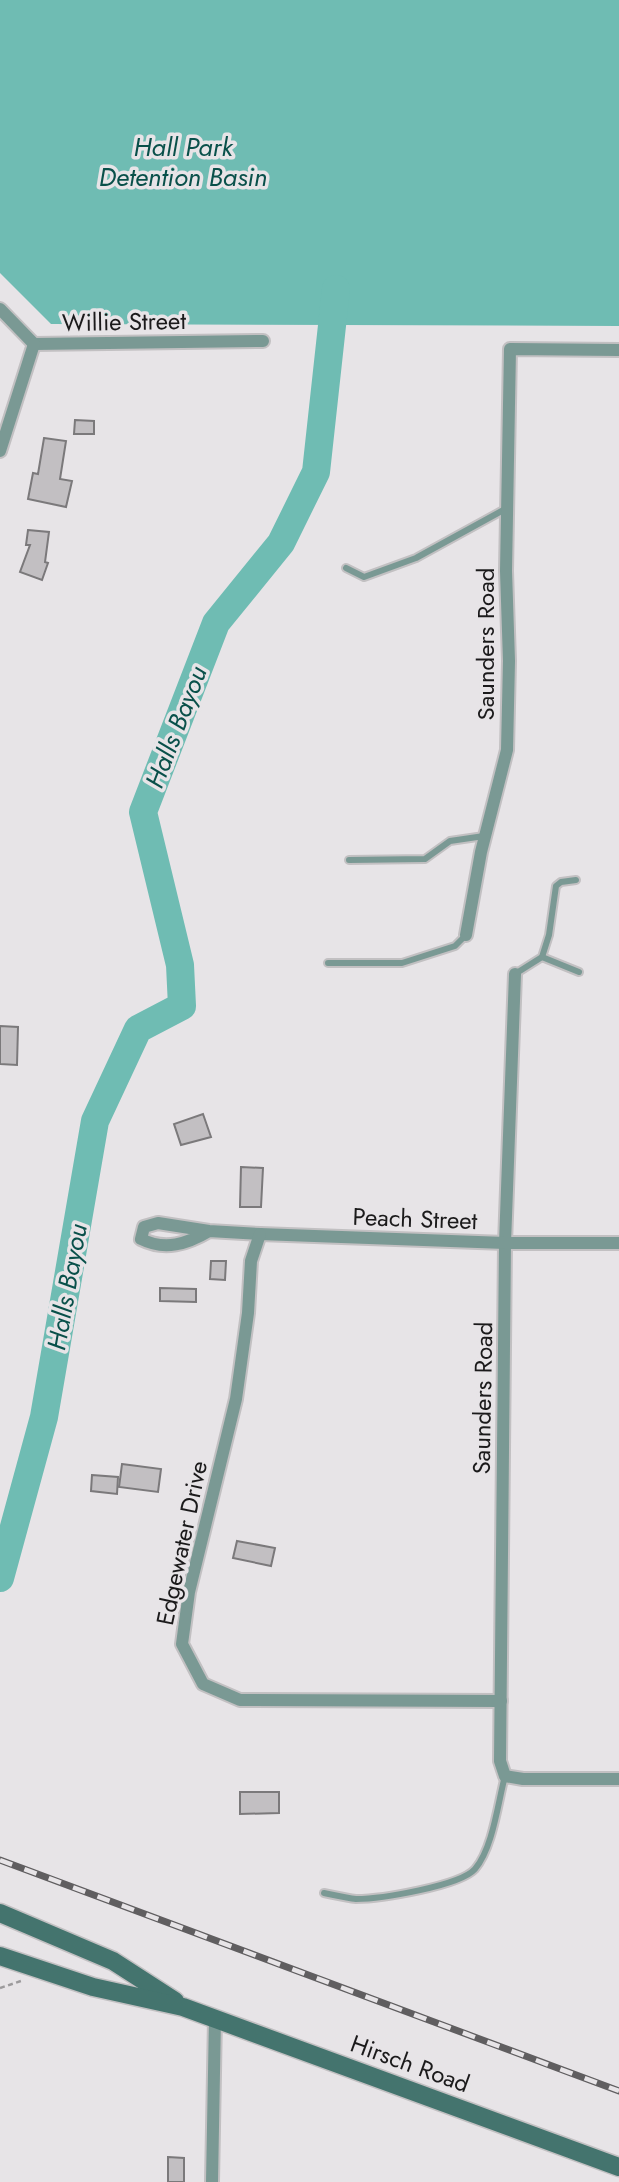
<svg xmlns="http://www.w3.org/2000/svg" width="619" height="2182" font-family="Jost,sans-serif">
<rect width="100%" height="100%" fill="#e7e4e7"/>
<path fill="#6fbcb3" d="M0,0H619V326L51,324L0,273Z"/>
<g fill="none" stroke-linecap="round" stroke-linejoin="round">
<path stroke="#6fbcb3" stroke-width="28" d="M0,1578L44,1417L95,1121L138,1029L182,1006L180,965L143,812L216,623L281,543L316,472L336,289"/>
</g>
<g fill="#c2bfc2" stroke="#7b797b" stroke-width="2">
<path d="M75,420L94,421V434H74Z"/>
<path d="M44,438L66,441L60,479L72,481L66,507L28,499L33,473L38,474Z"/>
<path d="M28,530L49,532L45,562L48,563L42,580L20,572L30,545H26Z"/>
<path d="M0,1026L18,1027L17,1065L0,1064Z"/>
<path d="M203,1114L211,1137L181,1145L174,1124Z"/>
<path d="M241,1167L263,1168L261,1207H240Z"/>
<path d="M211,1261H226L225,1280L210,1279Z"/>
<path d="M160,1288L196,1289V1302L160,1301Z"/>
<path d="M122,1464L161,1469L158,1492L119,1487Z"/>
<path d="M92,1475L118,1477L117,1494L91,1491Z"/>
<path d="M237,1541L275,1548L271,1566L233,1558Z"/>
<path d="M240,1792H279V1813L240,1814Z"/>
<path d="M168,2157L184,2158V2182H168Z"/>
</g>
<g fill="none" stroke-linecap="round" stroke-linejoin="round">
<g stroke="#c2c0c2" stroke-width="10">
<g id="service">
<path d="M346,568L364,577L416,558L507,508"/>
<path d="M349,860L425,859L450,841L484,836"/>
<path d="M542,957L579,972"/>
<path d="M328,963H402L455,946L466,935"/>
<path d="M515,974L542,957L549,935L556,886L561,882L576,880"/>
<path d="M324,1893C334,1895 346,1898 356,1899C380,1899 460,1886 475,1869C493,1848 498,1802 505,1776"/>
</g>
</g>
<g stroke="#c2c0c2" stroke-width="16">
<g id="minor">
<path d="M0,309L34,344L263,341"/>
<path d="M0,451L34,344"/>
<path d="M466,935L481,852L507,750L509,661L506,571L510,349L619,350"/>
<path d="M515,974L505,1243L500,1761L505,1776L523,1779H619"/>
<path d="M209,1231C187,1244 165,1251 141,1239L144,1227L158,1223L209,1231L260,1234L505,1243H619"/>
<path d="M260,1234L251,1261L248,1313L236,1399L189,1592L182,1644L203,1684L240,1700L501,1701"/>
<path d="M212,2182L215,2018"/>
</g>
</g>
<g stroke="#c2c0c2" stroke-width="21">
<g id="secondary">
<path d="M0,1913L113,1961L175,2001"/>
<path d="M0,1956L93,1987L183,2007L619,2167"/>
</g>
</g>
<path stroke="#9c9a9c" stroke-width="2.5" stroke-dasharray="5 3.5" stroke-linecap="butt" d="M0,1988L21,1981"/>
<use href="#service" stroke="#7a9994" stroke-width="6"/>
<use href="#minor" stroke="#7a9994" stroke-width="12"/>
<use href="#secondary" stroke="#44746e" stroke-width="18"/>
<g stroke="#605e60" stroke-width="7">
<path id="rail" d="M0,1860L619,2091"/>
</g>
<use href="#rail" stroke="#e7e4e7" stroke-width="4.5" stroke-dasharray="13" stroke-linecap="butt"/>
</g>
<g text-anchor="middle" stroke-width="7" stroke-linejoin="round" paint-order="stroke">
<g font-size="24" fill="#1b1a1b" stroke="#e7e4e7">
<text transform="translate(124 322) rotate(-1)" y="8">Willie Street</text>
<text transform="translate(486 644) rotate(-90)" y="8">Saunders Road</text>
<text transform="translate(415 1219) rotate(2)" y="8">Peach Street</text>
<text transform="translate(483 1398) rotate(-89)" y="8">Saunders Road</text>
<text transform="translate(182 1543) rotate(-78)" y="8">Edgewater Drive</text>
<text transform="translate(410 2064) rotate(20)" y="8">Hirsch Road</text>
</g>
<g font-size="26" font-style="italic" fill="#09504a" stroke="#e7e4e7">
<text x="183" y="156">Hall Park<tspan x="183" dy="30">Detention Basin</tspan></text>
<text transform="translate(176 727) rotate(-69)" y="9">Halls Bayou</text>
<text transform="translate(67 1287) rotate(-80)" y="9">Halls Bayou</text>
</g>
</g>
</svg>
